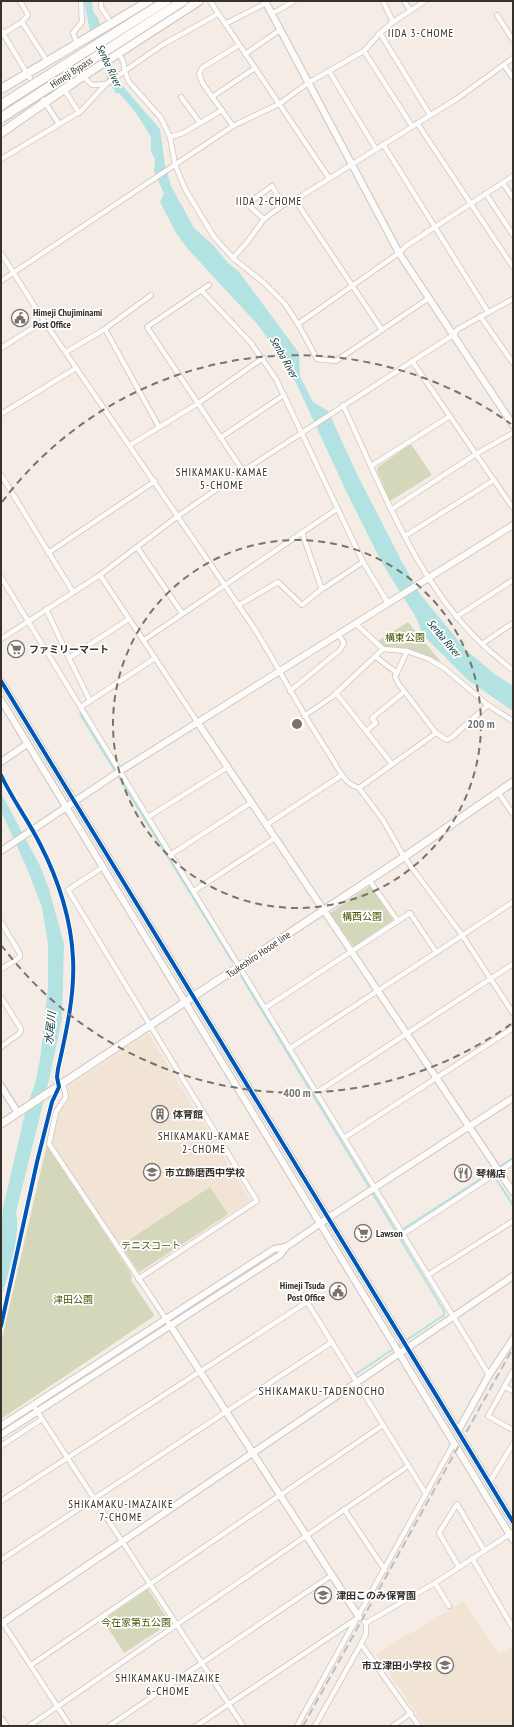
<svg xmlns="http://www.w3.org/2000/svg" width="514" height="1727" font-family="'PT Sans Narrow','Noto Sans JP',sans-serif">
<rect width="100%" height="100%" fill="#f5ede5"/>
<g fill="#f2e4d5">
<path d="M148,1033L251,1201L140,1273L137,1272L52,1143L59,1114L69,1098V1086Z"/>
<path d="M463,1601L500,1655L513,1645V1726H425L376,1654Z"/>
</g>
<g fill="#d5d7bb">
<path d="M411,444L432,475L390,501L377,470L378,467Z"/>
<path d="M408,622L441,662L406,648L386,647L378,641Z"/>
<path d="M370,886L393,920L354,947L330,913Z"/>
<path d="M47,1144L132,1275L131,1280L154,1315L153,1317L1,1419V1343Z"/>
<path d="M210,1187L228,1214L139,1272L121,1245Z"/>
<path d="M148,1589L170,1623L124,1653L103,1620Z"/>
</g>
<g fill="#b2e2e2">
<path d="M84,1H92L93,11L98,18L112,68L121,84L160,129L165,165L171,186L188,217L194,228L213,245L228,263L239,272L299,353L300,376L313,402L328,411L357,474L401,560L420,594L466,650L496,675L513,686V711L468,680L422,634L417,619L382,563L346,491L297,385L276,350L258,325L187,248L176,233L160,202L164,194L154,171L155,159L151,152V137L136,113L119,93H116L107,79L106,70L93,45Z"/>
<path d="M1,793L40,866L48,886L64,944L62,1019L48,1084L16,1212C21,1237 8,1273 1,1298V1228L3,1208L26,1109L35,1084L40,1060L48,988V944L42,907L26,866L1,811Z"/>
</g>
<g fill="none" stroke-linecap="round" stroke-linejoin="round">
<g stroke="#b2e2e2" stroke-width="2">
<path d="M80,714L232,961"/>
<path d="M241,976L444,1311V1315L356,1374"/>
<path d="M494,1176L513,1205"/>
<path d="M397,1233L513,1158"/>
</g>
<g stroke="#cbc5bf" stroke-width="6">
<g id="minor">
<path d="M20,1L28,15L22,22L47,61"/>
<path d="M101,1V7L108,18"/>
<path d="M210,1L329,178"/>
<path d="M383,1L393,22"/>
<path d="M404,1L410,10"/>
<path d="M271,13L279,10L294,1"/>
<path d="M497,15L513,40"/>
<path d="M225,24L266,3"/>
<path d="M1,30L34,85"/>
<path d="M380,33L430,115"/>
<path d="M3,34L22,22"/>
<path d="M77,44L73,33L82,22L81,1"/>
<path d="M364,51L412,126"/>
<path d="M118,52L123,61L125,72L129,82L161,118L170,137L175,164L185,189L214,237L233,258L263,282L285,304L298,324L317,359L336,361L429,298"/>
<path d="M245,54L280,30"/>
<path d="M504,65L513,78"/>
<path d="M329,71L376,149"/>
<path d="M82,75L92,85L106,84"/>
<path d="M64,89L79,113"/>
<path d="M39,93L59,124"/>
<path d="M181,97L200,123"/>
<path d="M212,97L255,68"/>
<path d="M417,123L513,267"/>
<path d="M233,126L203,84L199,74L202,68L239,45"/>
<path d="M170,137L183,133L222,110"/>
<path d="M383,144L488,312"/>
<path d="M1,159L81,111L106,84L162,45L218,14"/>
<path d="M503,183L513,198"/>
<path d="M486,194L513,235"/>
<path d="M295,200L382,330"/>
<path d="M264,219L247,204L272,186L283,205"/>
<path d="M1,253L44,321L254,628C279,668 300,710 326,749C333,759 338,771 346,780C349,784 354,786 359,788L383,820L404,857L462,935L513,1013"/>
<path d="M233,258L248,241L264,219L283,205L295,200L458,98L513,58"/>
<path d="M1,281L233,126L279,104L308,83L364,51L380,33L393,22L425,1"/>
<path d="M209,285L147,327L243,471"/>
<path d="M202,291L251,343L276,379L363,562L388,603"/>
<path d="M480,316L513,363"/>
<path d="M298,324L399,253L406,246L513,176"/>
<path d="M105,329L151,295"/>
<path d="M1,348L44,321"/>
<path d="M66,352L105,329L159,427"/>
<path d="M412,361L513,508"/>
<path d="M343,405C383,490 419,590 492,653C499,658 505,665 513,670"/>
<path d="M1,414L76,368"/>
<path d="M220,438L284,395"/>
<path d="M130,445L197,404L263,358"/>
<path d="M371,466L450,416"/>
<path d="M1,475L73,592"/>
<path d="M392,509L476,454L513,433"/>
<path d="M302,532L321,587L324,588L363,562"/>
<path d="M405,536L494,480"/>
<path d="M137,547L182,613"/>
<path d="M48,553L155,481"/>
<path d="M100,575L198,723"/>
<path d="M1,577L489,1375"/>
<path d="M239,605L278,582L302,605L323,588"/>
<path d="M46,609L69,658"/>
<path d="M456,617L513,580"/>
<path d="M355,623L383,649L407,651L429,659L444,668L488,705L513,721"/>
<path d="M1,639L100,575L178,516L243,471L453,335L458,329L513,299"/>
<path d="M144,640L337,509"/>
<path d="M482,644L513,623"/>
<path d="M376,657L397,673L395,676L398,683L436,733"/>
<path d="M397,673L407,651"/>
<path d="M290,691L340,650L344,643L338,634"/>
<path d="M336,693L392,764"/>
<path d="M90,701L69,658L129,619"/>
<path d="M81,707L155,658"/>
<path d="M304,716L332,697L383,649"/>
<path d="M366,731L376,723L372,718L404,692"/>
<path d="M359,788L436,733L447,740L451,738L488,705"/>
<path d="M498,792L513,814"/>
<path d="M148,817L228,767"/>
<path d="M266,825L342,775"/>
<path d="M170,855L252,802"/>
<path d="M103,867L68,890L257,1201L138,1279"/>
<path d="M369,880L398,921"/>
<path d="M194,891L275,838"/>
<path d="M1,922L20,954V957L1,969"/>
<path d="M1,997L21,1029L20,1033L1,1047"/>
<path d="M265,1008L410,913L436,952"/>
<path d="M289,1049L513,902"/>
<path d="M63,1084L66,1097L56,1112L49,1144L170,1325"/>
<path d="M316,1093L513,964"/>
<path d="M344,1138L513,1028"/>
<path d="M403,1234L513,1162"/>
<path d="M428,1275L513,1221"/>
<path d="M513,1371L488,1416L513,1430"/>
<path d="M505,1387L513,1391"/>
<path d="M33,1405L243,1726"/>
<path d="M1,1446L42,1419"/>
<path d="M489,1483L513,1444"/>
<path d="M1,1501L307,1302L426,1494"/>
<path d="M344,1509L385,1570"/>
<path d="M472,1558L513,1628"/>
<path d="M1,1560L332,1342"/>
<path d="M459,1567L439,1533L457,1504L484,1550"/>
<path d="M435,1583L449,1606"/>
<path d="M1,1620L70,1726"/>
<path d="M366,1623L435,1583L513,1532"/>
<path d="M361,1644L419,1726"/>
<path d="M31,1665L383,1425"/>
<path d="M29,1726L408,1466"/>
<path d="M109,1726L332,1575"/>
<path d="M196,1726L359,1617L366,1623"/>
<path d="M297,1726L454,1443"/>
<path d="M315,1726L361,1644L366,1634V1623"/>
<path d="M393,1726L411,1713"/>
</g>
</g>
<g stroke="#cbc5bf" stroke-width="8">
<g id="tertiary">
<path d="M265,1L399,253L513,425"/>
<path d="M1,681C171,961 343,1241 513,1522"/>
<path d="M1,700L513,1540"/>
<path d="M198,723L513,1192"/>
<path d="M1,762L27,744"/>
<path d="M1,851L120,771L513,525"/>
<path d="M1,1086L18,1113"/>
<path d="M170,1325L359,1617"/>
<path d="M1,1426L274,1249L286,1247"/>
<path d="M458,1431L489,1375L513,1339"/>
<path d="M1,1435L280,1255L286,1247L328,1218L513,1098"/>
<path d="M1,1624L513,1276"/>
</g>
</g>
<g stroke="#cbc5bf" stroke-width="9">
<g id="secondary">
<path d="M1,1124L404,857L513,782"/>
<path d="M1,1720L5,1726"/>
</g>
</g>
<g stroke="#cbc5bf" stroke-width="10">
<g id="trunk">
<path d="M1,89L149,1"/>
<path d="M1,133L83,76L199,1"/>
</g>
</g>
<use href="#minor" stroke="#fefcfb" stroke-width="4.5"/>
<use href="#tertiary" stroke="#fefcfb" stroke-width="6"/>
<use href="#secondary" stroke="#fefcfb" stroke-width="7"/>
<use href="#trunk" stroke="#fefcfb" stroke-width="8"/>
<path stroke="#bfbdbc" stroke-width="2" stroke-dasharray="8 4" stroke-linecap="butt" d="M303,1726L513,1348"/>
<g stroke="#cbc5bf" stroke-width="11" stroke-linecap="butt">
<g id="motorway-bridge">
<path d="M1,105L166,1"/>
<path d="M1,118L183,1"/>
</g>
</g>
<use href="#motorway-bridge" stroke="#fefcfb" stroke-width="9"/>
<g stroke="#fff" stroke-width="6">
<g id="cycleway">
<path d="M1,681C171,961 343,1241 513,1522"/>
<path d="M1,775C12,799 28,820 40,844C58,879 71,919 73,958C75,995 66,1033 58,1069L57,1077L59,1087L52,1102L37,1162L1,1326"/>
</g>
</g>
<use href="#cycleway" stroke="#0057b8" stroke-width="4"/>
</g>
<g fill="none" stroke="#79736c" stroke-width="2" stroke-dasharray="7 5">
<circle cx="297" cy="724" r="184"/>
<path d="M511 1024A369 369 0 0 1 2 946M2 502A369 369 0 0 1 511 424"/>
</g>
<defs>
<g id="civic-ring" transform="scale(0.9)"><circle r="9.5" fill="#fff" stroke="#79736c" stroke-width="1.5"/><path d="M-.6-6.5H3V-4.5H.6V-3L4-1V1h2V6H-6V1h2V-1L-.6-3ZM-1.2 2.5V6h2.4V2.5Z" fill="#79736c"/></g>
<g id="supermarket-ring" transform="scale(0.9)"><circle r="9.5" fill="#fff" stroke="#79736c" stroke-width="1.5"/><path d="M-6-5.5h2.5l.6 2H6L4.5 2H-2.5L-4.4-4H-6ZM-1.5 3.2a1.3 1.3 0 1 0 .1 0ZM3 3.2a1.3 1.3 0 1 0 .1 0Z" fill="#79736c"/></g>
<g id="building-ring" transform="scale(0.9)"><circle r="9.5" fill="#fff" stroke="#79736c" stroke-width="1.5"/><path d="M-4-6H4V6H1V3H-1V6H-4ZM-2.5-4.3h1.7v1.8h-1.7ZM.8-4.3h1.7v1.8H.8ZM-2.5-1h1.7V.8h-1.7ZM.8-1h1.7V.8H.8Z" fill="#79736c"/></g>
<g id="school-ring" transform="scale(0.9)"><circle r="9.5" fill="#fff" stroke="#79736c" stroke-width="1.5"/><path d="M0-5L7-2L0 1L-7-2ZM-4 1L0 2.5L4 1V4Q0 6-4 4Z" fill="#79736c"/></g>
<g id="restaurant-ring" transform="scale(0.9)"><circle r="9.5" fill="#fff" stroke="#79736c" stroke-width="1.5"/><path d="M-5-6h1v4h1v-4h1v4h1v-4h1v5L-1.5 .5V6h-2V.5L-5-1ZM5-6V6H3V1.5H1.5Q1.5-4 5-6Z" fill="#79736c"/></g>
</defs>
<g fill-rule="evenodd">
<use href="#civic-ring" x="20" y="318"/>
<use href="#supermarket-ring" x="16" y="649"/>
<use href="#building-ring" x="160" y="1114"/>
<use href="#school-ring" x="152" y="1172"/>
<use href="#restaurant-ring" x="463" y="1173"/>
<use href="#supermarket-ring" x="363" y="1233"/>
<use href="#civic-ring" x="338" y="1291"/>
<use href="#school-ring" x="323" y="1595"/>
<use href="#school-ring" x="445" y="1665"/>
</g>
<g text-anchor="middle" stroke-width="3.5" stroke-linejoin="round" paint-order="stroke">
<g font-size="10" fill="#36312b" stroke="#fff">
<text transform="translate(71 72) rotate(-33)" y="4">Himeji Bypass</text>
<text transform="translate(258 954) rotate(-34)" y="4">Tsukeshiro Hosoe line</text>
</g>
<g font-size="10" font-weight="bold" fill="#36312b" stroke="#fff" text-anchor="start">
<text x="33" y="316">Himeji Chujiminami<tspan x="33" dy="12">Post Office</tspan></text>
<text x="29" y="653">ファミリーマート</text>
<text x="173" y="1118">体育館</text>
<text x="165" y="1176">市立飾磨西中学校</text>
<text x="476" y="1177">琴構店</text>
<text x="376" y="1237">Lawson</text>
<text x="325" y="1289" text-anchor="end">Himeji Tsuda<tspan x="325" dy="12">Post Office</tspan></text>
<text x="336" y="1599">津田このみ保育園</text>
<text x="432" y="1669" text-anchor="end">市立津田小学校</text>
</g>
<g font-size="10" fill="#475500" stroke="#fff">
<text x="405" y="641">構東公園</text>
<text x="362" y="920">構西公園</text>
<text x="151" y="1249">テニスコート</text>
<text x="73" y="1303">津田公園</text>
<text x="136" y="1626">今在家第五公園</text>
</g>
<g font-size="11" letter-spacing="1" fill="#362b20" stroke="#fff">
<text x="421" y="37">IIDA 3-CHOME</text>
<text x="269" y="205">IIDA 2-CHOME</text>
<text x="222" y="476">SHIKAMAKU-KAMAE<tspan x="222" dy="13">5-CHOME</tspan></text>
<text x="204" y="1140">SHIKAMAKU-KAMAE<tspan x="204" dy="13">2-CHOME</tspan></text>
<text x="121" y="1508">SHIKAMAKU-IMAZAIKE<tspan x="121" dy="13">7-CHOME</tspan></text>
<text x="168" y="1682">SHIKAMAKU-IMAZAIKE<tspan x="168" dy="13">6-CHOME</tspan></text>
</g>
<g font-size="11" font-style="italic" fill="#0e3133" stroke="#fff">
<text transform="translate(109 65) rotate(65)" y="4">Senba River</text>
<text transform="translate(284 357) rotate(61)" y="4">Senba River</text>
<text transform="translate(444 638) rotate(50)" y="4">Senba River</text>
<text transform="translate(50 1028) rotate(-84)" y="4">水尾川</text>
</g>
<g font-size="12" letter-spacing="1" fill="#362b20" stroke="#fff">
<text x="322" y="1395">SHIKAMAKU-TADENOCHO</text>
</g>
</g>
<circle cx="297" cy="724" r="6" fill="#79736c" stroke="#fff" stroke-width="2"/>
<g font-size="12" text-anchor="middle" font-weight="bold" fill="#79736c" stroke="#fff" stroke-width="3.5" stroke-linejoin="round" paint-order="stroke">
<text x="481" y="728">200 m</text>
<text x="297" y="1097">400 m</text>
</g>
<rect width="514" height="1727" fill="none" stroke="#36312b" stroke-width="4"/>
</svg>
